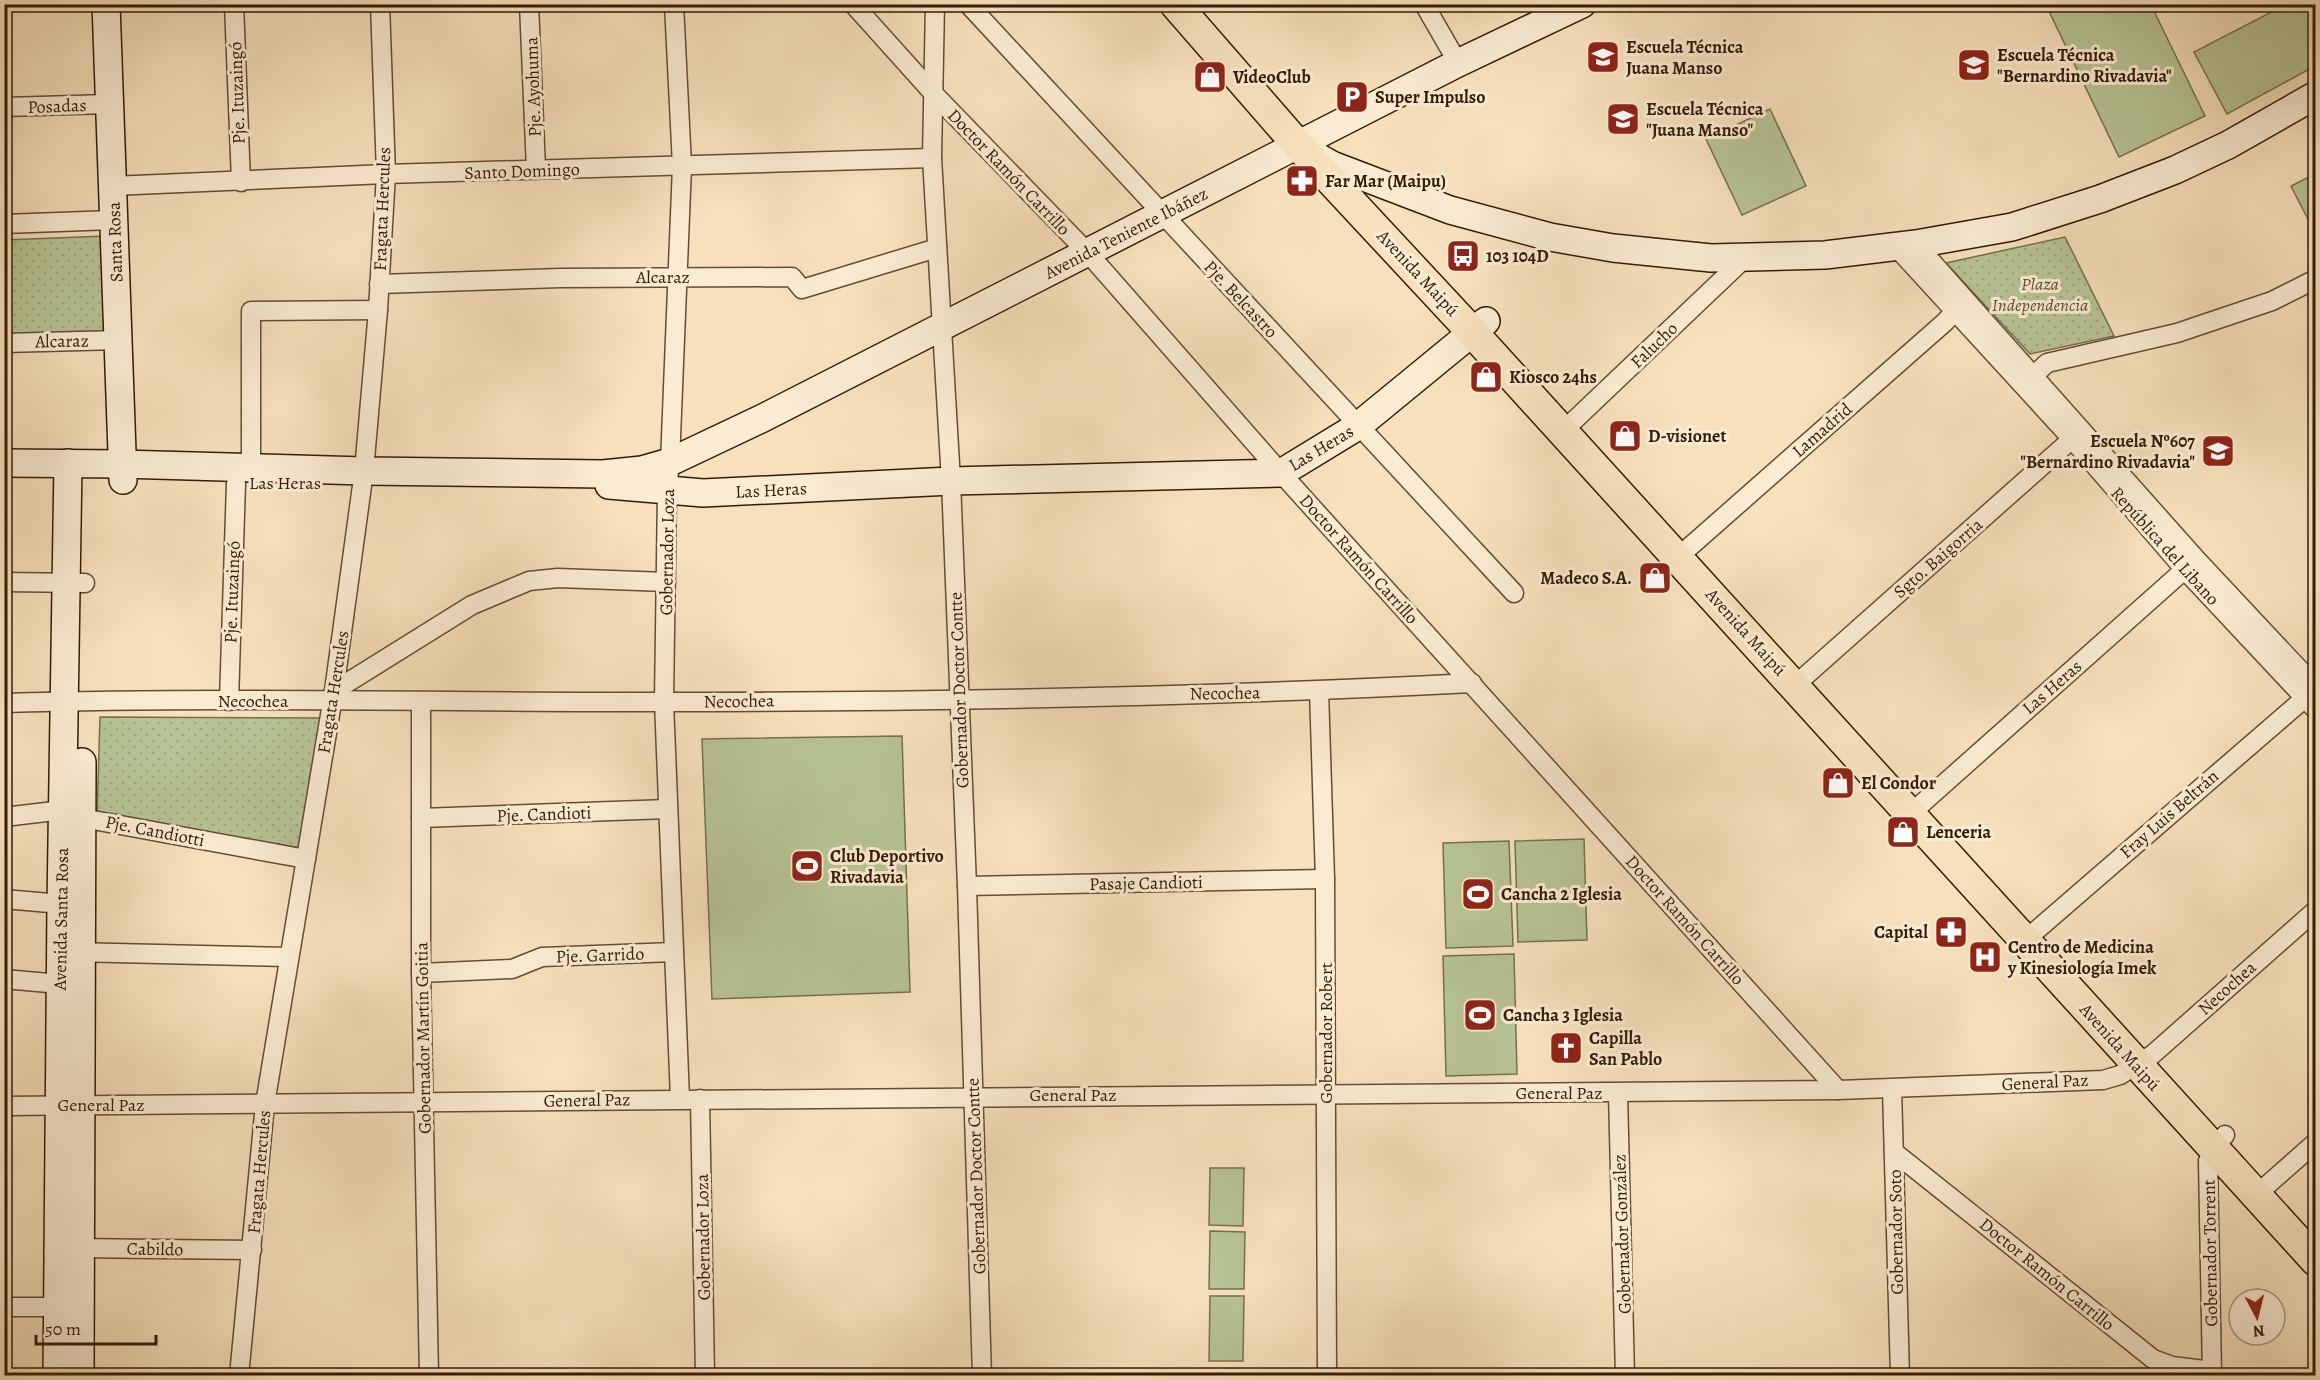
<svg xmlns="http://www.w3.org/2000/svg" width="2320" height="1380" font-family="Alegreya,serif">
<defs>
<pattern id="park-dots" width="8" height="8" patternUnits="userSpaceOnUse" patternTransform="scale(1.5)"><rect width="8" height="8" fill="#b7c495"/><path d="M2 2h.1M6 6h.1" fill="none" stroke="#9ea87f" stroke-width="1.8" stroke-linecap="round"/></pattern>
</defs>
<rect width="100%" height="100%" fill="#f7e1bc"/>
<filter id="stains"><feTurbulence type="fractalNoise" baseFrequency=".00333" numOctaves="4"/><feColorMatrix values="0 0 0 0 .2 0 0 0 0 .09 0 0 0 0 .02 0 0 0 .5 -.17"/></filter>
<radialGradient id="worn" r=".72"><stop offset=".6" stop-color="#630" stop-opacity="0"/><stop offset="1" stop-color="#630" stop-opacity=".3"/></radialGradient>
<g fill="url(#park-dots)" stroke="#76704e" stroke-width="1.5">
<path d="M106,236L108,334L5,337L4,240Z"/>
<path d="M2065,237L2114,336L2030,354L1946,263Z"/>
<path d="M100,717L323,718L301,848L97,816Z"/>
</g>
<g fill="#b7c495" stroke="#76704e" stroke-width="1.5">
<path d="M2048,5H2151L2205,116L2119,157L2046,5Z"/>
<path d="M2285,5H2315V66L2227,114L2194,52Z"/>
<path d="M1770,109L1806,186L1742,215L1706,139Z"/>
<path d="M2315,174V233L2291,186Z"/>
<path d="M902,736L910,992L712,999L702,739Z"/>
<path d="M1584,839L1587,940L1518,942L1515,841Z"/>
<path d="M1509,841L1513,946L1446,948L1443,843Z"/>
<path d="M1514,954L1517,1074L1446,1076L1443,956Z"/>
<path d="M1210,1168H1244L1243,1226L1209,1225Z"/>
<path d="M1210,1231L1245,1232L1244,1289H1209Z"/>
<path d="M1210,1296H1244L1243,1361H1209Z"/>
</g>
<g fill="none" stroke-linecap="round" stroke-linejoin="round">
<g stroke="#654c34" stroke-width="21">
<g id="street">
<path d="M234,4L241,182"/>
<path d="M529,4L536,170"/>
<path d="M674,4L682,166L670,462L667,491L664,702L680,1099"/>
<path d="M853,4L933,93L1088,253L1281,473L1838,1090"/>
<path d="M935,4L932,158L951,481L967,886L982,1376"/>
<path d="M968,4L1514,593"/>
<path d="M1424,4L1458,63"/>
<path d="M4,107L109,104"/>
<path d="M112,186L386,174L932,158"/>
<path d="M4,224L113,220"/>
<path d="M1916,244L2197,560L2316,687"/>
<path d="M1896,247L2072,439L2185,570L2316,710"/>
<path d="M379,284L560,278L792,277L802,289L937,248"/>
<path d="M4,343L119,340"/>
<path d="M2027,382L2047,363L2177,333L2272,301L2316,279"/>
<path d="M1563,431L1745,258"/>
<path d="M251,469V311L378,310"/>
<path d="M1677,558L1945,322L1962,303"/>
<path d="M4,582L85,583"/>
<path d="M1794,686L2080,432"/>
<path d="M334,691L472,605L529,581L558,578L666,582"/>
<path d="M1319,691L1325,879L1327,1376"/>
<path d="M229,701L236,483"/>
<path d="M421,701V973L429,1376"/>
<path d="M4,703C223,697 442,702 661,702C931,702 1202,697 1472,683"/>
<path d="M1909,815L2192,563"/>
<path d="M4,817L63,810L82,818L306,859"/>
<path d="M421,818L668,809"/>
<path d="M967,886L1325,879"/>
<path d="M4,899L61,904"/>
<path d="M2024,941L2313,691"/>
<path d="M72,952L289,957"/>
<path d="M421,973L512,969L542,957L674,952"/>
<path d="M4,979L60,984"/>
<path d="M1892,1089L1900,1376"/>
<path d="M1618,1093L1625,1376"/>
<path d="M700,1099L705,1376"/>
<path d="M4,1106L1838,1090L2103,1080L2120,1075L2152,1055L2316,910"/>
<path d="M1894,1152L2153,1359L2172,1366L2212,1371"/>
<path d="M2256,1195L2316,1142"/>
<path d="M71,1248L252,1250"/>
<path d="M4,1307H58"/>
<path d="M239,1376L265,1104L334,691L364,471L378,310L386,174L380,4"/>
<path d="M2212,1376L2208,1161L2214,1149L2225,1135"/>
</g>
</g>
<g stroke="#341b06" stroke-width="30">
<g id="secondary">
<path d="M106,4L123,480"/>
<path d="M1309,152L1332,165L1450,210L1550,237L1613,248L1711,258L1825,255L1916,244L2012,227L2100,199L2175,170L2228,145L2316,95"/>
<path d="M4,463L122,464L364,471L603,474L642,470L670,462L763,418L1458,63L1582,4"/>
<path d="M609,485L703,493L951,481L1281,473L1358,426L1486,321"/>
<path d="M57,1376L61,904L68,463"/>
<path d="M80,1376L82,762"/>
</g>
</g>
<g stroke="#341b06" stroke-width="33">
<path id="primary" d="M1175,4L1297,144L1473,333L2316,1261"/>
</g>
<use href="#street" stroke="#faecd3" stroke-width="18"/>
<use href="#secondary" stroke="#faecd3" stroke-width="27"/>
<use href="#primary" stroke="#f7e1bc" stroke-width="30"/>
</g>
<defs>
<g id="school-square" transform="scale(1.725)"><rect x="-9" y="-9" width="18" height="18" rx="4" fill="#8f2418" stroke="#faecd3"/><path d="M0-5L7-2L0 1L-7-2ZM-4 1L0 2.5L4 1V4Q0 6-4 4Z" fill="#fff"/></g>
<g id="shop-square" transform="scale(1.725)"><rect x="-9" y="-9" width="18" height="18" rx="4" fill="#8f2418" stroke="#faecd3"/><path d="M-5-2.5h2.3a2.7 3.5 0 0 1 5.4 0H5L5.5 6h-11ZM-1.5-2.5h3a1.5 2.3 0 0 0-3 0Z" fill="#fff"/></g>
<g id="parking-square" transform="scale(1.725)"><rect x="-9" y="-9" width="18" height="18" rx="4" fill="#8f2418" stroke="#faecd3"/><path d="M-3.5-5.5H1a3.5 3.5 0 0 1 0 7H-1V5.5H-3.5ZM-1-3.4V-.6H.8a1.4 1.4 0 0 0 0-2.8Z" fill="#fff"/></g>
<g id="pharmacy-square" transform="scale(1.725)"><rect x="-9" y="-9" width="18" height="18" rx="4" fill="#8f2418" stroke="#faecd3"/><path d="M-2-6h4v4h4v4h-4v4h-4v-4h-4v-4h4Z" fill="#fff"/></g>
<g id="bus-square" transform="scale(1.725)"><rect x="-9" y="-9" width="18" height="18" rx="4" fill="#8f2418" stroke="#faecd3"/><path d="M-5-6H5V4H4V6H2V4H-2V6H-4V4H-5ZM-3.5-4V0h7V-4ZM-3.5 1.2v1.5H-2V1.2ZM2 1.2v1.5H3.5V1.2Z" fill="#fff"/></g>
<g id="stadium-square" transform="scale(1.725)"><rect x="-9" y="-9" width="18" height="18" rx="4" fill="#8f2418" stroke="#faecd3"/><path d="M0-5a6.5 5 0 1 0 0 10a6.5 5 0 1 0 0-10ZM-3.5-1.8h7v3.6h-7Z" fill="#fff"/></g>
<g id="hospital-square" transform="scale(1.725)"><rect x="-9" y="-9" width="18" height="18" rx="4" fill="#8f2418" stroke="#faecd3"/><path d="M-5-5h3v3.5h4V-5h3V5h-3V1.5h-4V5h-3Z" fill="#fff"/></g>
<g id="church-square" transform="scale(1.725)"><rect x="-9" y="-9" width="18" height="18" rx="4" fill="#8f2418" stroke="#faecd3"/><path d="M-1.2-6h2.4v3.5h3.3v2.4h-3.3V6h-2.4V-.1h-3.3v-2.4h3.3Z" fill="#fff"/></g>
</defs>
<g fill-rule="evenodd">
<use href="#school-square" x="1603" y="57"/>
<use href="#school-square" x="1974" y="65"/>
<use href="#shop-square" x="1210" y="77"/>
<use href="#parking-square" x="1352" y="97"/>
<use href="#school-square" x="1623" y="119"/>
<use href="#pharmacy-square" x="1302" y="181"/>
<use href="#bus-square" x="1463" y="256"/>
<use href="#shop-square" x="1486" y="377"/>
<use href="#shop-square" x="1625" y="436"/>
<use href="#school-square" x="2218" y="451"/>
<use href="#shop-square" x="1655" y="578"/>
<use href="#shop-square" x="1838" y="783"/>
<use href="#shop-square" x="1903" y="832"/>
<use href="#stadium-square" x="807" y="866"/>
<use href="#stadium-square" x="1478" y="894"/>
<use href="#pharmacy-square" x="1951" y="932"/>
<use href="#hospital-square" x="1985" y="957"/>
<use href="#stadium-square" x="1480" y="1015"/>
<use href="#church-square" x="1566" y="1048"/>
</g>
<g text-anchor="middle" stroke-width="6" stroke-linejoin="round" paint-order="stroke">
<g font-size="18" font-weight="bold" fill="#341b06" stroke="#faecd3" text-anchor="start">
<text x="1626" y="53">Escuela Técnica<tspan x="1626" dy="21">Juana Manso</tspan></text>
<text x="1997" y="61">Escuela Técnica<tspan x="1997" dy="21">"Bernardino Rivadavia"</tspan></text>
<text x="1233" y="83">VideoClub</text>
<text x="1375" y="103">Super Impulso</text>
<text x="1646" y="115">Escuela Técnica<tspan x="1646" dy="21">"Juana Manso"</tspan></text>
<text x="1325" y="187">Far Mar (Maipu)</text>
<text x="1486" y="262">103 104D</text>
<text x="1509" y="383">Kiosco 24hs</text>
<text x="1648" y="442">D-visionet</text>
<text x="2195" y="447" text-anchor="end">Escuela Nº607<tspan x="2195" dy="21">"Bernardino Rivadavia"</tspan></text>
<text x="1632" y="584" text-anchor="end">Madeco S.A.</text>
<text x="1861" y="789">El Condor</text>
<text x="1926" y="838">Lenceria</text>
<text x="830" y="862">Club Deportivo<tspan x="830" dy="21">Rivadavia</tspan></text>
<text x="1501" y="900">Cancha 2 Iglesia</text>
<text x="1928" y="938" text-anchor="end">Capital</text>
<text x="2008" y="953">Centro de Medicina<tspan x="2008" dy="21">y Kinesiología Imek</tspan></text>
<text x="1503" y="1021">Cancha 3 Iglesia</text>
<text x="1589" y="1044">Capilla<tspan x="1589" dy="21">San Pablo</tspan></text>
</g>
<g font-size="18" fill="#341b06" stroke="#faecd3">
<text transform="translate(533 87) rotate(-92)" y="6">Pje. Ayohuma</text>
<text transform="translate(237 93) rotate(-92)" y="6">Pje. Ituzaingó</text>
<text transform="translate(57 106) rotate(-2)" y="6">Posadas</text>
<text transform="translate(522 171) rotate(-2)" y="6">Santo Domingo</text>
<text transform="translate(1009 172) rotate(46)" y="6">Doctor Ramón Carrillo</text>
<text transform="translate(382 209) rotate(-88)" y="6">Fragata Hercules</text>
<text transform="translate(1126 233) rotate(-27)" y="6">Avenida Teniente Ibáñez</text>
<text transform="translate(115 242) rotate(-92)" y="6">Santa Rosa</text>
<text transform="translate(1418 273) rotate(47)" y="6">Avenida Maipú</text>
<text x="663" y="283">Alcaraz</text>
<text transform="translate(1241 299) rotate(47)" y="6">Pje. Belcastro</text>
<text transform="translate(62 341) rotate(-1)" y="6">Alcaraz</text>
<text transform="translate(1654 345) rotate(-44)" y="6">Falucho</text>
<text transform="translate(1822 430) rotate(-41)" y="6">Lamadrid</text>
<text transform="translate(1321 448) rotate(-31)" y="6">Las Heras</text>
<text x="285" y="489">Las Heras</text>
<text transform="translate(771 490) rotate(-3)" y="6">Las Heras</text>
<text transform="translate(2165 546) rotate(48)" y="6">República del Libano</text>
<text transform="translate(667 552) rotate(-89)" y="6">Gobernador Loza</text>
<text transform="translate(1938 558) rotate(-41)" y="6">Sgto. Baigorria</text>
<text transform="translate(1359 559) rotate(48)" y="6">Doctor Ramón Carrillo</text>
<text transform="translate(232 592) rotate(-88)" y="6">Pje. Ituzaingó</text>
<text transform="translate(1746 632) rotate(48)" y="6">Avenida Maipú</text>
<text transform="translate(2052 687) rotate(-41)" y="6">Las Heras</text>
<text transform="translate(959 690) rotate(-92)" y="6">Gobernador Doctor Contte</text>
<text transform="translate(333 692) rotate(-81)" y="6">Fragata Hercules</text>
<text transform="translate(1225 693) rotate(-1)" y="6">Necochea</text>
<text x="253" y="707">Necochea</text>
<text transform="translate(739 701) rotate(-1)" y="6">Necochea</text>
<text transform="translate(544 814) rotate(-2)" y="6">Pje. Candioti</text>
<text transform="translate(2169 814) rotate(-41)" y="6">Fray Luis Beltrán</text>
<text transform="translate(155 831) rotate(11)" y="6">Pje. Candiotti</text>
<text transform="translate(1146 883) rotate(-1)" y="6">Pasaje Candioti</text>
<text transform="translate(61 919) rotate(-89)" y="6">Avenida Santa Rosa</text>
<text transform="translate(1685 920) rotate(48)" y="6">Doctor Ramón Carrillo</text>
<text transform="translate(600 955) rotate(-2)" y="6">Pje. Garrido</text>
<text transform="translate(2227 988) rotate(-42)" y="6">Necochea</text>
<text transform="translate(1326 1033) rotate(-90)" y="6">Gobernador Robert</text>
<text transform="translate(423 1038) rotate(-91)" y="6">Gobernador Martín Goitia</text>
<text transform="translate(2120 1047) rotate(48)" y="6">Avenida Maipú</text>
<text transform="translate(2045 1082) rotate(-3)" y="6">General Paz</text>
<text x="1559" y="1099">General Paz</text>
<text x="1073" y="1101">General Paz</text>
<text transform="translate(587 1100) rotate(-1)" y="6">General Paz</text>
<text x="101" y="1111">General Paz</text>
<text transform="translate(259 1172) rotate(-85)" y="6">Fragata Hercules</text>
<text transform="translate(976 1176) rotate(-92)" y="6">Gobernador Doctor Contte</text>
<text transform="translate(1896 1232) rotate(-91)" y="6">Gobernador Soto</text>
<text transform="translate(1622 1234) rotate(-92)" y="6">Gobernador González</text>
<text transform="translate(703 1237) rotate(-91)" y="6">Gobernador Loza</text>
<text transform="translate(155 1249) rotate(1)" y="6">Cabildo</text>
<text transform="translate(2210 1253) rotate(-91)" y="6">Gobernador Torrent</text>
<text transform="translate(2047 1274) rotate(39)" y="6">Doctor Ramón Carrillo</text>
</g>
<g font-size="18" font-style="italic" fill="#5b4e31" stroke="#faecd3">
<text x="2040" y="290">Plaza<tspan x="2040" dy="21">Independencia</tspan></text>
</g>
</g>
<rect width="2320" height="1380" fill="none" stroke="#f7e1bc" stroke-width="24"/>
<rect x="6" y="6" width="2308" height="1368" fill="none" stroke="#341b06" stroke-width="3"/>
<rect x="12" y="12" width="2296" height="1356" fill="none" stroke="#341b06" stroke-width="1.5"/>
<g transform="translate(2257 1317) rotate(173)"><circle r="28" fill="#faecd3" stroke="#ab9881" stroke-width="1.5"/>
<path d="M0-4.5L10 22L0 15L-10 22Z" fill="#8f2418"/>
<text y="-9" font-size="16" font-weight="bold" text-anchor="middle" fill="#341b06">N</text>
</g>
<path d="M36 1335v9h120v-9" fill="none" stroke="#341b06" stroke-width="3"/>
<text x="45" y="1335" font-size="18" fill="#341b06" stroke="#faecd3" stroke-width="4.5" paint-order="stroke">50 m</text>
<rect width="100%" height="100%" filter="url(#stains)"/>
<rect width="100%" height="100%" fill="url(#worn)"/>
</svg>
